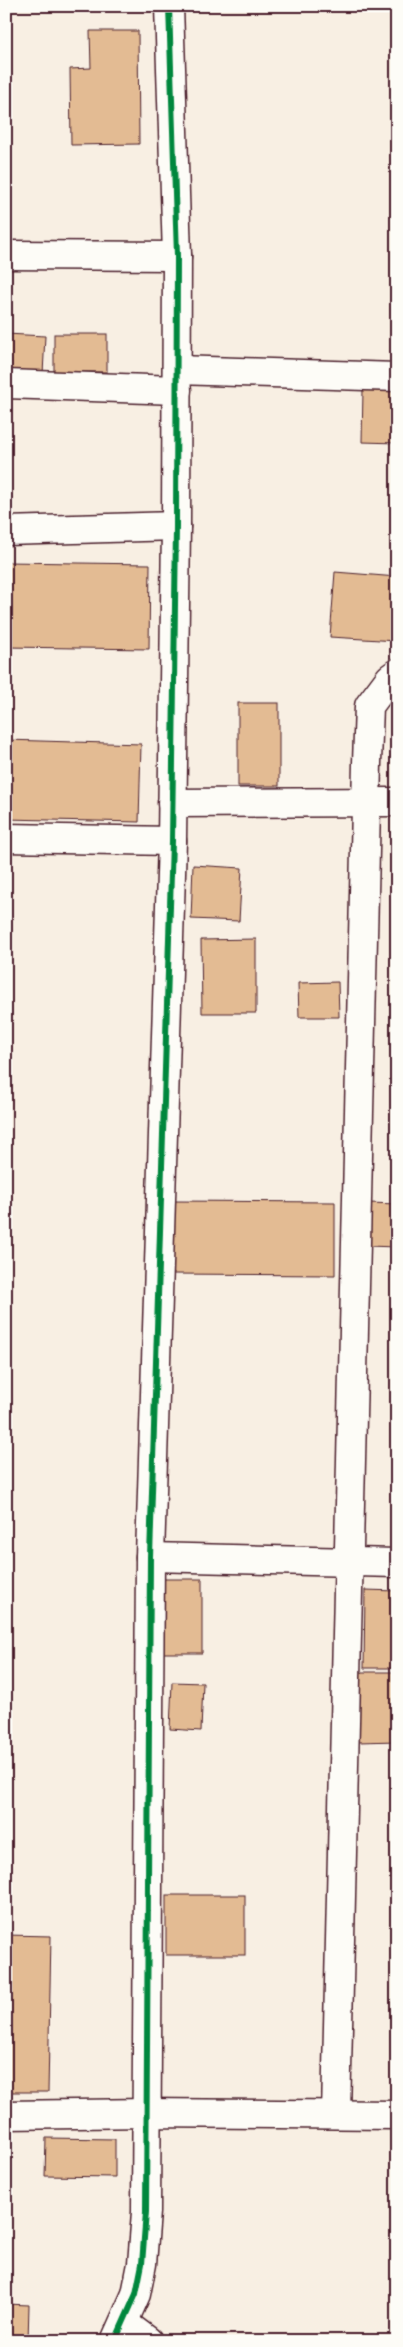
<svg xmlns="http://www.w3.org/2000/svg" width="403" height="2347" font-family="'Indie Flower',sans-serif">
<rect width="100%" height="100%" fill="#f8efe3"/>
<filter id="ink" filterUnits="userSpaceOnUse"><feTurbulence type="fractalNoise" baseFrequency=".02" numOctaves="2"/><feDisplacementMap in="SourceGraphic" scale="10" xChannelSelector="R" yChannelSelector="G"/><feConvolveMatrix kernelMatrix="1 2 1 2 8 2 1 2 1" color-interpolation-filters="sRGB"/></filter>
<g filter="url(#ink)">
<g fill="#e3bb93" stroke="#4a1f2b">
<path d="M90,31H138L139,144L71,145L70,69L91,68Z"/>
<path d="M6,334L45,336L43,374L6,372Z"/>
<rect x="54" y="334" width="53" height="38"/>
<path d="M363,390H397V443L362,442Z"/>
<path d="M6,562L150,564L149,649L6,647Z"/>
<path d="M335,572L397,577V641L330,637Z"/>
<rect x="238" y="703" width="41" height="83"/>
<path d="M6,740L141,744L139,822L6,819Z"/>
<path d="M193,865L242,868L239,921L191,919Z"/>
<path d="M256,939V1013H202L201,940Z"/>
<path d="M338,982L339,1017H299L298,983Z"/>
<path d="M172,1201L335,1202V1275L171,1274Z"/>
<path d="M369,1203L397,1204V1247L367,1246Z"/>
<path d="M162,1579H202V1653H163Z"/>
<path d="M365,1590L397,1591V1668H364Z"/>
<path d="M359,1672H397V1741L359,1742Z"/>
<path d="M172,1682L203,1683L201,1731L170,1729Z"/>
<rect x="166" y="1895" width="79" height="60"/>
<path d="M6,1935L51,1936L48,2092H6Z"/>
<path d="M46,2138L115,2139V2177L45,2176Z"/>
<path d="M6,2304L29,2305L28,2341H6Z"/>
</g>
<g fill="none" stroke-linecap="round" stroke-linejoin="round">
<g stroke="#4a1f2b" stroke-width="31">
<g id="minor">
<path d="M6,255L177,256"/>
<path d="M177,370L397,377"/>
<path d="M6,384L177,390"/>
<path d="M6,531L176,526"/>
<path d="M172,803L397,802"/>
<path d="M6,838L172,841"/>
<path d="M150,1557L397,1563"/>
<path d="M336,2114L367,763L369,706L390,678L397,673"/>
<path d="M6,2115L147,2113L397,2115"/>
<path d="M124,2323L148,2341"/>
<path d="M115,2341L136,2294L142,2264L146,2212L150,1557L172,841L176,526L177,256L169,6"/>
</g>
</g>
<use href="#minor" stroke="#fdfcf7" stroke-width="28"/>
<g stroke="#fdfcf7" stroke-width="9">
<path id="cycleway" d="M115,2341L136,2294L142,2264L146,2212L150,1557L172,841L176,526L177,256L169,6"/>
</g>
<use href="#cycleway" stroke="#00873e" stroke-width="6"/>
</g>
</g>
<rect width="403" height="2347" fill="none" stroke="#fdfcf7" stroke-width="25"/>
<rect x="12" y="12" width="378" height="2322" fill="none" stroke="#4a1f2b" stroke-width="2" filter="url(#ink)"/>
</svg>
